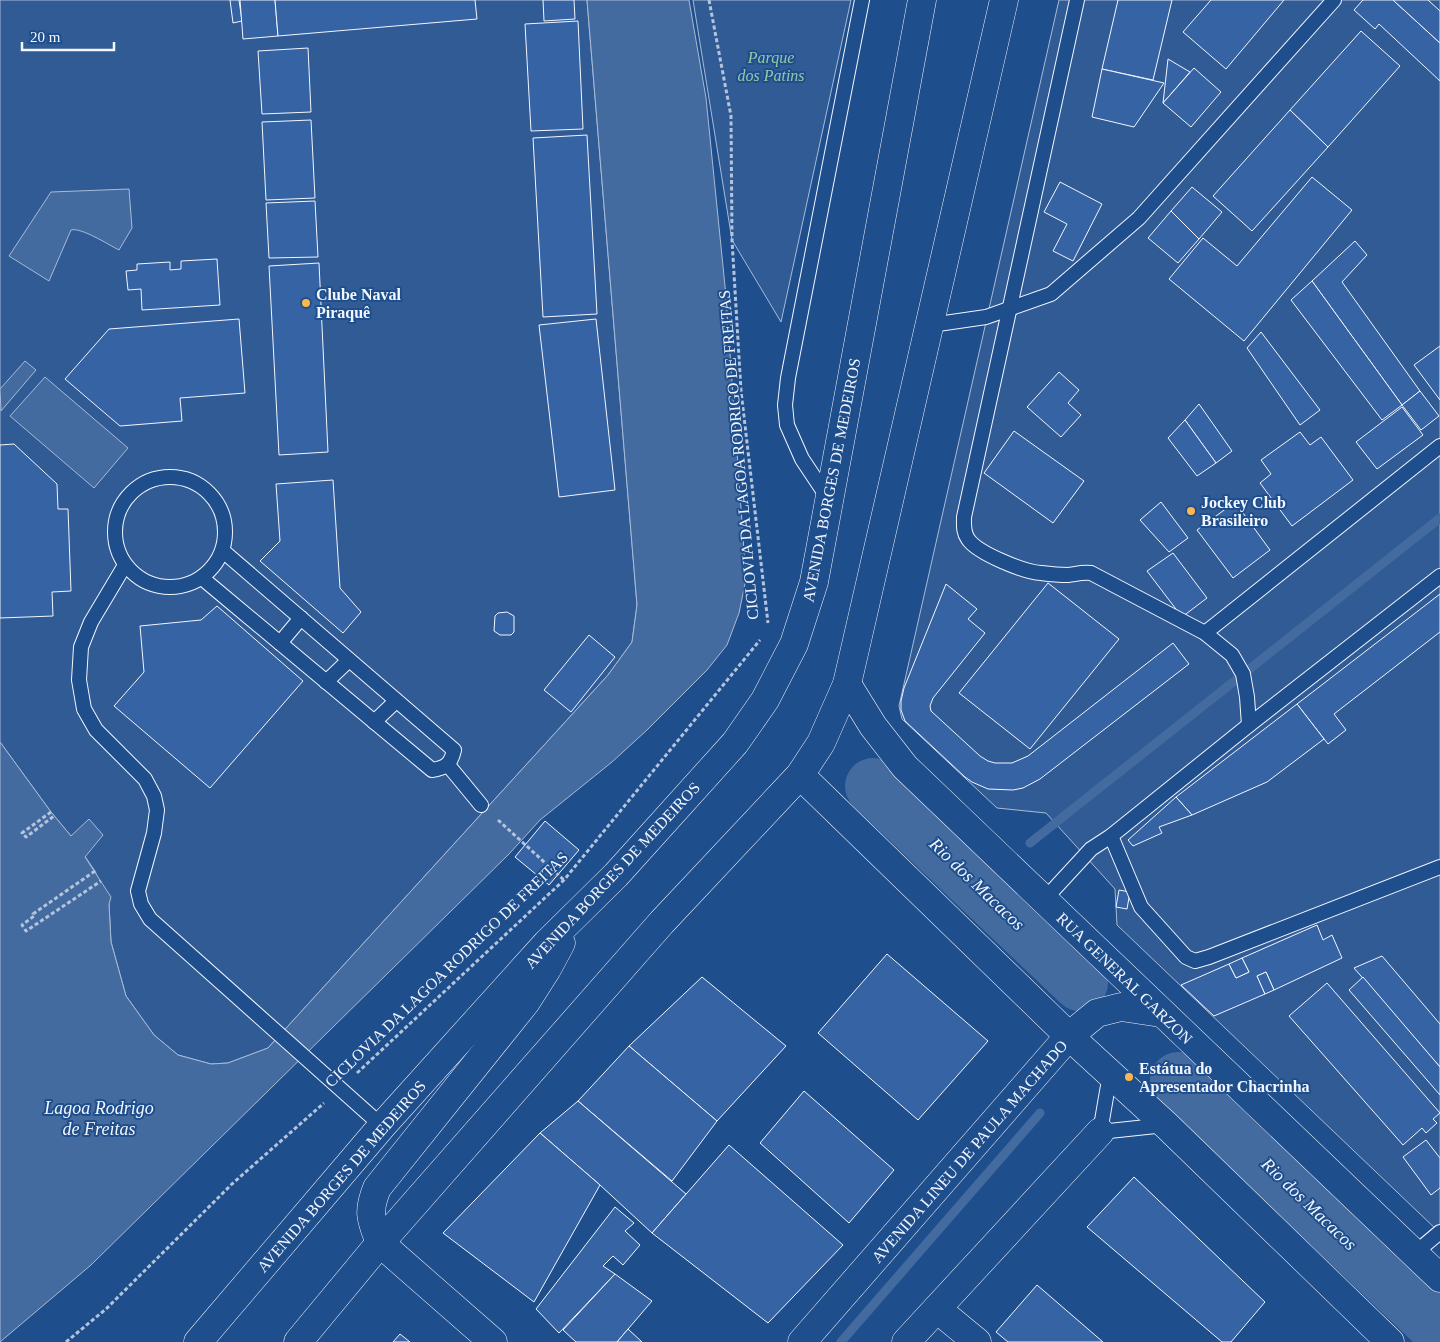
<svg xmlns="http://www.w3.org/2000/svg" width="1440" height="1342" font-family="Georgia,serif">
<rect width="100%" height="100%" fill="#1f4e8c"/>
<g fill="#305b95" stroke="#a8bbd7">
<path d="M0,0H587L637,605L632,642L608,675L268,1048L228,1063L211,1064L178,1055L154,1035L126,996L111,942L109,904L95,871L71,836L51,812L0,742Z"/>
<path d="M693,0H851L781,322L732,240Z"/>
<path d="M1059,0H1440V1233L1117,925L1115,889L1046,813L997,808L902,719L899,706Z"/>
</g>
<g fill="#446ba0" stroke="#a8bbd7">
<path d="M587,0H689L706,98L726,296L746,579L739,613L727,645L707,670L647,730L612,762L540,820L509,854L91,1265L0,1342V742L51,812L71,836L89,819L103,835L85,857L111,897L109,904L111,942L126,996L154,1035L178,1055L211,1064L228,1063L268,1048L608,675L632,642L637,605Z"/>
<path d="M129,189L132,228L119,250C109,245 81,227 71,230L49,281L9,256L51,192Z"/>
<path d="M25,361L36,370L1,411L0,389Z"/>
<path d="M45,377L128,448L94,488L10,416Z"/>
</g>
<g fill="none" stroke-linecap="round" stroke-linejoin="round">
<g stroke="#446ba0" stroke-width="9">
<path d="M1030,843L1440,518"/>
<path d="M841,1342L1040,1113"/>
</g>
<g stroke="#446ba0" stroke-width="56">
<path d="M873,786L1080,983"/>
<path d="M1178,1080L1440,1329"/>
</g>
</g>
<g fill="#3563a3" stroke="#f2f6ff">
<path d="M230,0H239L242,21L233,23Z"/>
<path d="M240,0H275L278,36L243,39Z"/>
<path d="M275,0H475L477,19L278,36Z"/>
<path d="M543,0H574L575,19L544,21Z"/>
<path d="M1118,0H1172L1153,80L1102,69Z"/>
<path d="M1211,0H1284L1226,69L1183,32Z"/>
<path d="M1363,0H1393L1440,43V81L1379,24L1375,29L1354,10Z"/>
<path d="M1393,0H1428L1440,11V43Z"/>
<path d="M578,21L583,129L531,131L525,24Z"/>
<path d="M1361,31L1400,66L1328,147L1290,110Z"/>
<path d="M308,48L311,112L262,114L258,51Z"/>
<path d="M1168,59L1190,72L1163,103Z"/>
<path d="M1194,68L1221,92L1191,127L1163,103Z"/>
<path d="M1102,69L1164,83L1134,127L1092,117Z"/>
<path d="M1290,110L1328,147L1252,231L1213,196Z"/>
<path d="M311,120L315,198L266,200L262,122Z"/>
<path d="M587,135L597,314L543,317L533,138Z"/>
<path d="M1312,177L1352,210L1244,341L1169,279L1203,238L1237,266Z"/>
<path d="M1060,182L1102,204L1073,261L1053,251L1067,224L1044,212Z"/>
<path d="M1192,187L1222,212L1199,239L1171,211Z"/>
<path d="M315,201L318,257L269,258L266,203Z"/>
<path d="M1171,211L1199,239L1178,263L1148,238Z"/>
<path d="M1355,241L1367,255L1342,282L1420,391L1402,405L1312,281Z"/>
<path d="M217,259L220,305L142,310L141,289L128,290L126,271L137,270V264L170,262V270L181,269V261Z"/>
<path d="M319,263L328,452L279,455L269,266Z"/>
<path d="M1312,281L1402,405L1382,420L1291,300Z"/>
<path d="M239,319L245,393L180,398L182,421L120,426L65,379L109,329Z"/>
<path d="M596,319L615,490L559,497L539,325Z"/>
<path d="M1261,332L1320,410L1300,425L1247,348Z"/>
<path d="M1440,346V400L1414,365Z"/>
<path d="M1059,372L1079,390L1068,403L1081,415L1061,437L1027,407Z"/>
<path d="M1420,391L1439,416L1421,430L1402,405Z"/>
<path d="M1199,404L1232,451L1216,463L1185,420Z"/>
<path d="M1402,407L1423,435L1377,469L1356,442Z"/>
<path d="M1185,420L1216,463L1197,476L1168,438Z"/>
<path d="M1014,431L1084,481L1053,523L984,473Z"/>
<path d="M1300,432L1310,445L1321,437L1353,480L1292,526L1260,483L1271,474L1261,460Z"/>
<path d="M14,444L57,484L58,509H68L71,591L52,592L53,616L0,618V445Z"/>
<path d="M333,480L340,588L361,612L343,633L260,561L280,541L276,484Z"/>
<path d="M1161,502L1188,538L1169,552L1140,520Z"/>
<path d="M1235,502L1270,550L1233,578L1197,530Z"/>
<path d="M1173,553L1207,598L1182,617L1147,571Z"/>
<path d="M1048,583L1119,639L1030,749L959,693Z"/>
<path d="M946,584L977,609L968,619L985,633L933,698L930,706L931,711L980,756L988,761L995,763H1012L1028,756L1173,643L1189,664L1040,779L1023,788L1013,790L988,789L972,782L965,777L905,721L901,710V701L904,688Z"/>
<path d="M1440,594V632L1334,714L1346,730L1328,744L1297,704Z"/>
<path d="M217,606L303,681L210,788L114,706L144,672L140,626L201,620Z"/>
<path d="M507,612L514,616V632L511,635H500L494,631L495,616L498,613Z"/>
<path d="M589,635L615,657L571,712L544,690Z"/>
<path d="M1297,704L1324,739L1267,782L1192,815L1176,797Z"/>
<path d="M1176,797L1192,815L1159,827L1162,833L1133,846L1128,840Z"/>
<path d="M545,821L579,850L549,885L515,857Z"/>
<path d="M1119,890L1130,892L1127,909L1116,907Z"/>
<path d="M1317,925L1323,940L1332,935L1342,958L1274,990L1266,972L1257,976L1265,994L1214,1016L1181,985L1229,964L1236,978L1249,972L1242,958Z"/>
<path d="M887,954L988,1041L918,1120L818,1033Z"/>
<path d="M1382,956L1440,1024V1067L1354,968Z"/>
<path d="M1242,958L1249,972L1236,978L1229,964Z"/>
<path d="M1266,972L1274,990L1265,994L1257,976Z"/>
<path d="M702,977L786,1046L717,1121L629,1046Z"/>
<path d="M1363,977L1440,1067V1095L1349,990Z"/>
<path d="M1327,983L1440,1113L1433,1119L1437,1123L1426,1133L1422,1128L1403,1145L1289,1016Z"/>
<path d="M629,1046L717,1121L672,1181L578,1101Z"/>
<path d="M804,1091L894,1170L849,1223L760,1143Z"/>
<path d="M578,1101L686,1194L652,1233L600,1185L540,1133Z"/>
<path d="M540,1133L600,1185L534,1302L443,1233Z"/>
<path d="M1426,1140L1440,1158V1188L1431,1195L1403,1157Z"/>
<path d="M729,1145L843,1245L768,1323L652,1233Z"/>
<path d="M1134,1177L1265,1302L1231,1342H1222L1087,1227Z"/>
<path d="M615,1207L634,1223L625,1231L640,1245L623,1265L613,1256L603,1266L615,1274L559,1333L536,1309Z"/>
<path d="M615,1274L652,1301L617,1342H576L563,1330Z"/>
<path d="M1037,1285L1103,1342H1008L996,1332Z"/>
<path d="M628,1329L642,1342H617Z"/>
<path d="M400,1334L410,1342H393Z"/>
</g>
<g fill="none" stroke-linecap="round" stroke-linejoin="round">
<g stroke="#f2f6ff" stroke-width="16">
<g id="lane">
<path d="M1077,0L964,517C964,525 963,532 968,539C977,553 1024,572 1041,573C1049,574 1059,575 1068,575C1076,574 1082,572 1091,573L1205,633L1232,655L1243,674L1247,697L1249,725"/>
<path d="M931,325L986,317L1051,294L1139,218L1334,0"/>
<circle cx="170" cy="532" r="55"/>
<path d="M828,498L802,459L787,425L785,405L788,378L862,0"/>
<path d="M125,565L91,622L81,647L79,680L84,709L96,730L145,779L154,796L157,810L154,833L138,891L141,904L150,919L382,1126"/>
<path d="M202,578L432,770C446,768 451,764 454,750L223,551"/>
<path d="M1205,633L1440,446"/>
<path d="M280,643L301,618"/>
<path d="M326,682L349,660"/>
<path d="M374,722L396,701"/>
<path d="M448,765L481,805"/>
<path d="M1111,836L1141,907L1186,957L1195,961L1209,957L1440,867"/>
<path d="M1044,900L1091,849L1111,836L1249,725L1440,576"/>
<path d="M1110,1074L1100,1132L1165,1125"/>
<path d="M1415,1253L1440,1232"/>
</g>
</g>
<g stroke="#f2f6ff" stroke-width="29">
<g id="street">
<path d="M800,775L1069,1036L1166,1125L1390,1342"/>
<path d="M380,1243L493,1342"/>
<path d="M937,1309L977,1342"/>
<path d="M906,1342L1100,1132"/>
</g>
</g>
<g stroke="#f2f6ff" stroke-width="29">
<g id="secondary">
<path d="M847,684L873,726L905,767L1440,1278"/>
<path d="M802,1342L1069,1036L1097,1013L1121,1007L1161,1013"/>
</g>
</g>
<g stroke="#f2f6ff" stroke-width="29">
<g id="highway">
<path d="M380,1243C371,1219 367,1213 377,1188L526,1002L547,969L561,943"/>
<path d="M198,1342L382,1126L547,943L616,875L735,743L765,700L794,644L814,582L922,0"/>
<path d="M298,1342L380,1243L662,922L800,775L821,743L847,684L1004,0"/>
</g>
</g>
<g stroke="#b3c4dc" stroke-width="3" stroke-dasharray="4 2.5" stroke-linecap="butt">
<path d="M709,0L731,116L732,240L741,391L768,623"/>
<path d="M51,812L22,833L26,837L54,816"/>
<path d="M498,820L564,880"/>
<path d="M95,871L33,914L34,916L22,925L26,931L101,881"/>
<path d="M357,1073L564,880L760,640"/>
<path d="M66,1342L106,1309L232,1184L324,1103"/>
</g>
<use href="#lane" stroke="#1f4e8c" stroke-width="14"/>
<use href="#street" stroke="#1f4e8c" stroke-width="28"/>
<use href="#secondary" stroke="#1f4e8c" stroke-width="28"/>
<use href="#highway" stroke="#1f4e8c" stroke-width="28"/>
</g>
<g fill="#ffb74d" stroke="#1f4e8c" stroke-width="2">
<circle cx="306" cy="303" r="5"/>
<circle cx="1191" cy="511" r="5"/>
<circle cx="1129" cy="1077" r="5"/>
</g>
<g text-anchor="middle" stroke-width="4" stroke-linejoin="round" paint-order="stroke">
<g font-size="16" font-style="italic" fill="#97c8a6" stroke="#1f4e8c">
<text x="771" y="63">Parque<tspan x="771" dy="18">dos Patins</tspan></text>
</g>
<g font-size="16" font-weight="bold" fill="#f2f6ff" stroke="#1f4e8c" text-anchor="start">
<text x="316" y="300">Clube Naval<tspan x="316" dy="18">Piraquê</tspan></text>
<text x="1201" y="508">Jockey Club<tspan x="1201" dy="18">Brasileiro</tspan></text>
<text x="1139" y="1074">Estátua do<tspan x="1139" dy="18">Apresentador Chacrinha</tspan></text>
</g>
<g font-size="16" fill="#f2f6ff" stroke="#1f4e8c">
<text transform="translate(738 455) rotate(-95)" y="6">CICLOVIA DA LAGOA RODRIGO DE FREITAS</text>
<text transform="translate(831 480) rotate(-79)" y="6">AVENIDA BORGES DE MEDEIROS</text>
<text transform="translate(612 875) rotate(-47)" y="6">AVENIDA BORGES DE MEDEIROS</text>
<text transform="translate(446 969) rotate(-44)" y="6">CICLOVIA DA LAGOA RODRIGO DE FREITAS</text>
<text transform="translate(1125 978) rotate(44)" y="6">RUA GENERAL GARZON</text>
<text transform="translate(969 1151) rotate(-49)" y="6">AVENIDA LINEU DE PAULA MACHADO</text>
<text transform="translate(341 1176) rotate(-49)" y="6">AVENIDA BORGES DE MEDEIROS</text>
</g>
<g font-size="18" font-style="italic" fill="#f2f6ff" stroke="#1f4e8c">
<text transform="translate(977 884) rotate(44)" y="6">Rio dos Macacos</text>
<text x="99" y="1114">Lagoa Rodrigo<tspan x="99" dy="21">de Freitas</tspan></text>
<text transform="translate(1309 1204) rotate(44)" y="6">Rio dos Macacos</text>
</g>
</g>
<path d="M22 42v8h92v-8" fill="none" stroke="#f2f6ff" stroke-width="2.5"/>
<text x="30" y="42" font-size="15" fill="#f2f6ff" stroke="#1f4e8c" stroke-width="4" paint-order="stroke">20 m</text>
</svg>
